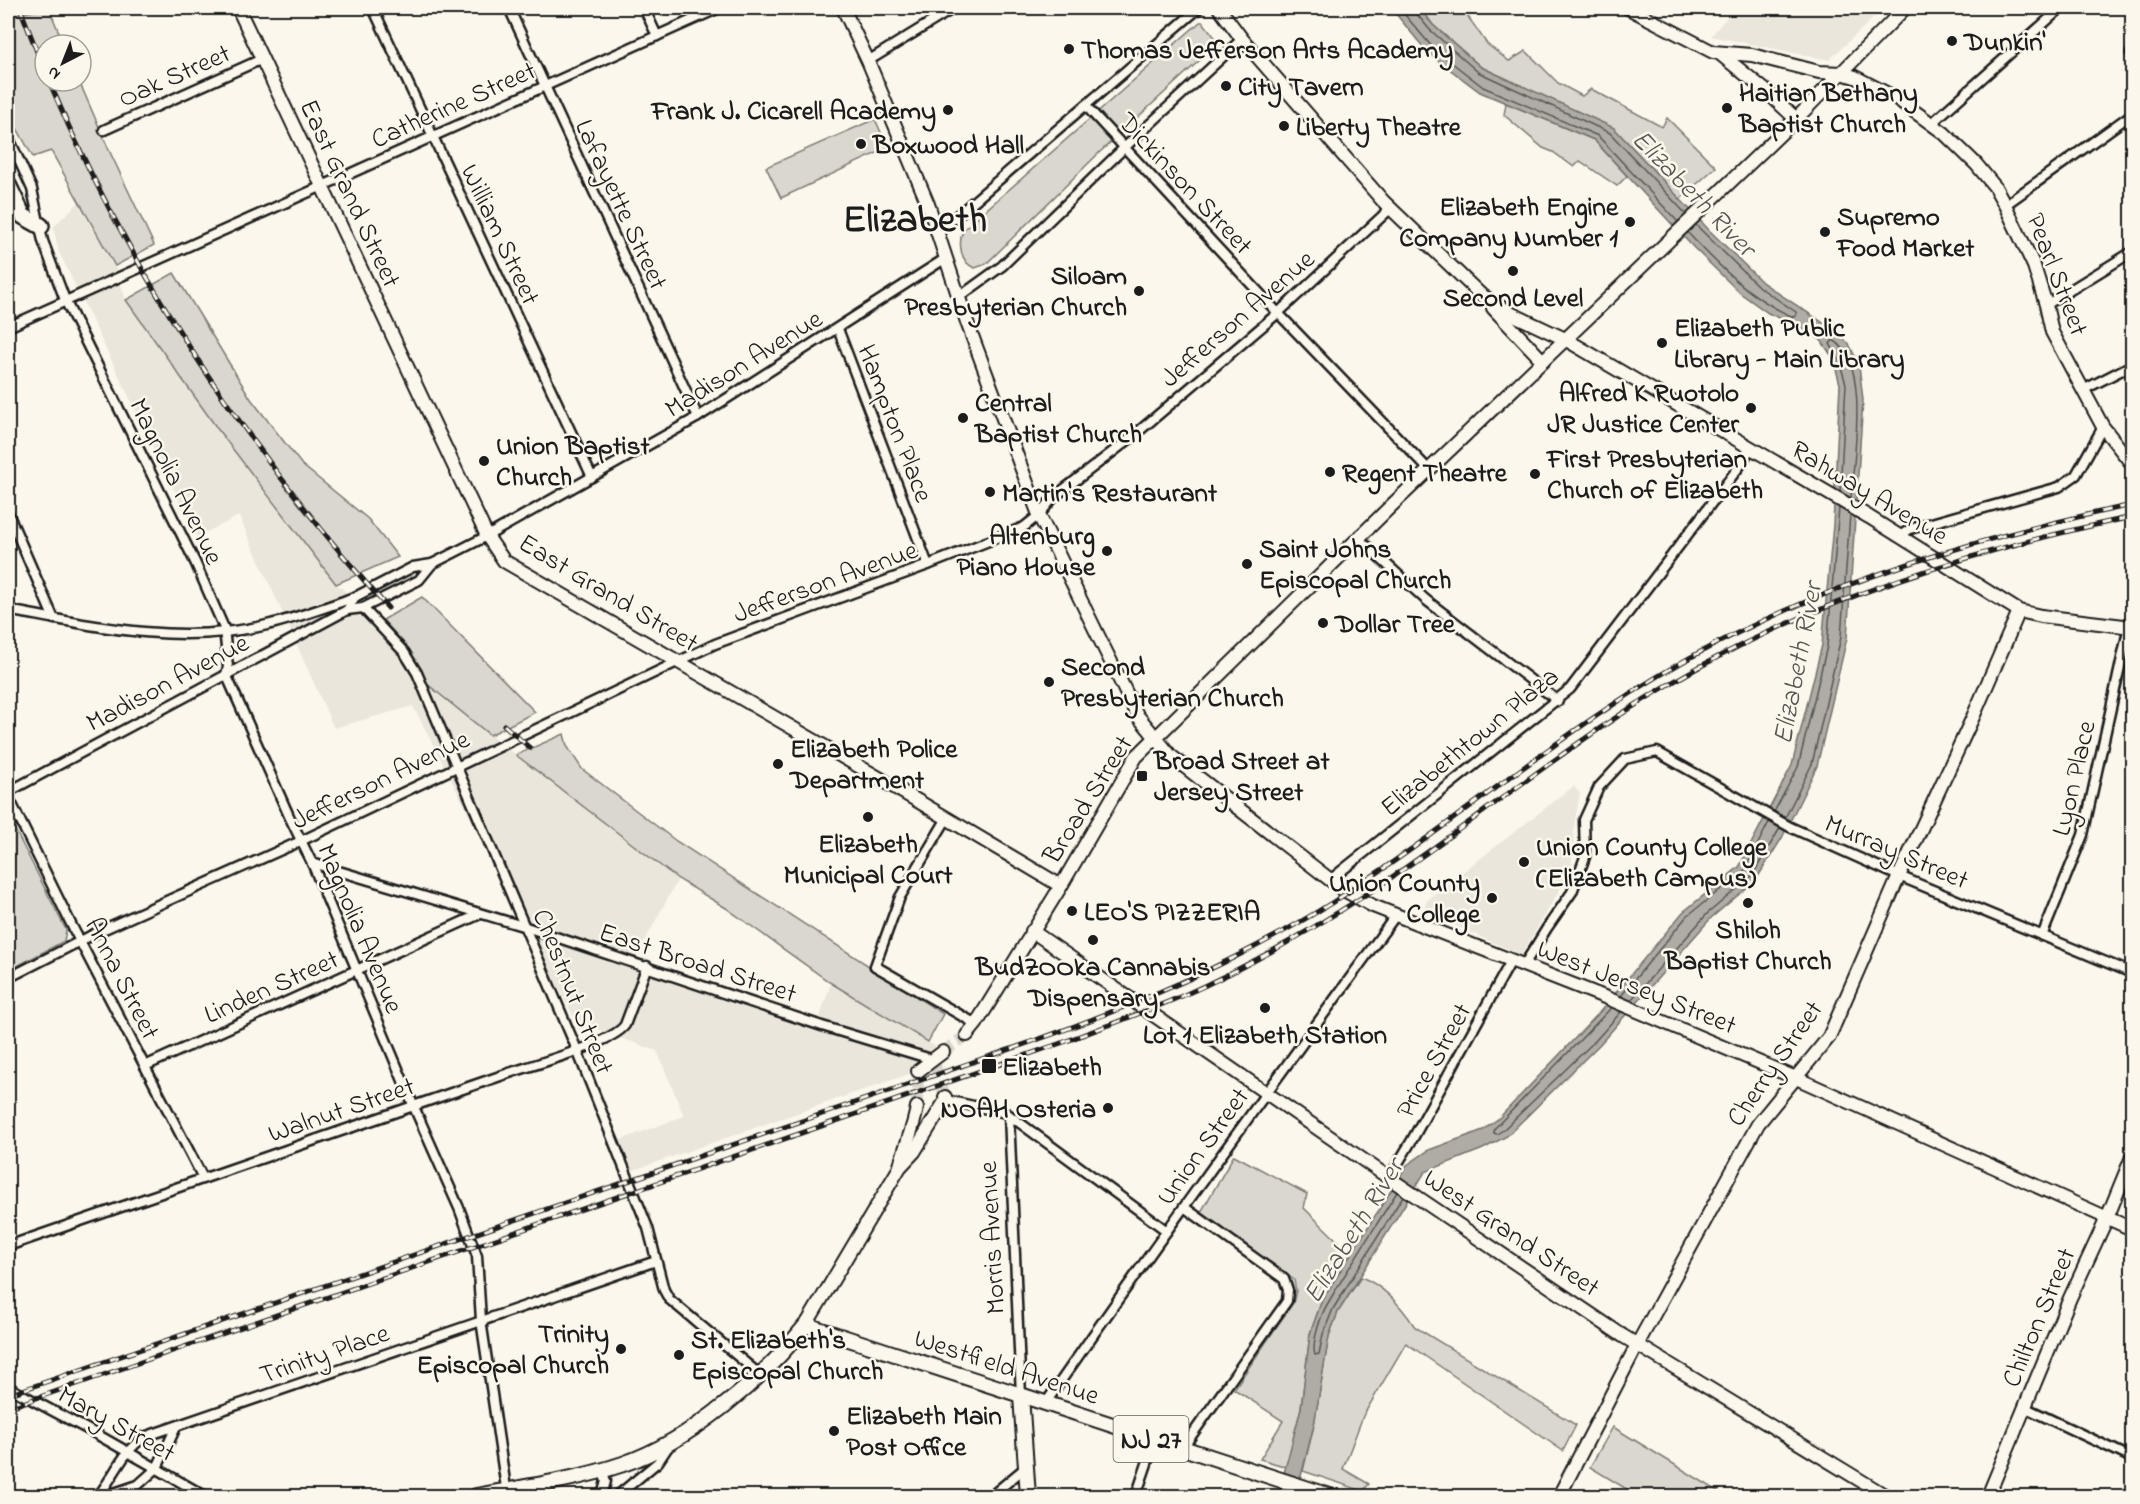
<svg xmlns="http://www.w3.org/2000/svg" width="2140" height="1504" font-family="'Indie Flower',sans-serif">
<rect width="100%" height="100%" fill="#fbf7ec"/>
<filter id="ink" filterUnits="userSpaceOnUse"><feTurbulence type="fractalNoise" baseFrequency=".0167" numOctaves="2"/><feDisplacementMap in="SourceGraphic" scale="12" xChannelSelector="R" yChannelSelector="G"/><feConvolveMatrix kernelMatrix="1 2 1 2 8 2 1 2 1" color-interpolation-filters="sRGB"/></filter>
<g filter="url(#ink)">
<g fill="#eae6dc">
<path d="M1735,8H1884L1829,60L1711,36Z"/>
<path d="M78,203L115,266L126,300L219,431L336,584L383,620L410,650L426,683L490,735L678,879L633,963L818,1023L831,983L939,1049L929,1067L631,1171L618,1141L684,1116L657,1051L596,1029L583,1035L413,706L334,728L239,516L197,537L59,252L53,227Z"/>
<path d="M1574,786L1580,794L1575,820L1571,871L1521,955L1423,911L1426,902L1433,895Z"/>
</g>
<g fill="#dad7ce" stroke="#7b7a75" stroke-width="1.5">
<path d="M49,8L64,45H45V81H79L109,150L154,245L115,266L51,151L33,157L8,112V16Z"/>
<path d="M1421,8H1462L1487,44L1509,61L1526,51L1558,83L1582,96L1591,89L1662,127L1667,118L1716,167L1680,199L1614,128L1481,67L1433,25Z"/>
<path d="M1200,22H1203L1217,40L1213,48L1100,152L986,264L975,268C960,263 958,243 963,230Z"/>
<path d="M1506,103L1594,140L1627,176L1617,186L1580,161L1574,167L1553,152L1543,148L1504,115Z"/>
<path d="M875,119L888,148L781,198L766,167Z"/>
<path d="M174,273L251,399L302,465L368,519L398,557L336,584L219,431L126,300Z"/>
<path d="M422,597L535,712L490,735L426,683L410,650L383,620Z"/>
<path d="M564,734L567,746L582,769L676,841L943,1014L928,1042L831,983L726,908L678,879L516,755Z"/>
<path d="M8,816L66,930L64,941L8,971Z"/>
<path d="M1234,1155L1307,1194L1304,1208L1351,1254L1322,1300L1310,1334L1301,1408L1287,1467L1260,1459L1283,1421L1234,1389L1293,1303L1296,1291L1294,1280L1201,1212Z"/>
<path d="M1361,1277C1384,1286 1402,1307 1415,1327L1576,1425L1563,1451L1406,1343L1363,1416L1343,1469L1369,1484L1363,1491L1303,1471L1314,1425L1329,1336L1338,1312Z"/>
<path d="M1613,1427L1726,1496H1638L1590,1467Z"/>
</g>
<path fill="#afaca5" stroke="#74726e" stroke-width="1.5" d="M1391,8H1419L1433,25L1481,67L1614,128L1710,231L1763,283L1822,322L1849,344L1859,365L1863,400L1847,638L1817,766L1782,838L1756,880L1711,918L1600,1044L1507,1136L1483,1149L1425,1172L1338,1312L1329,1336L1314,1425L1296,1496H1278L1301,1408L1310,1334L1322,1300L1407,1165L1429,1150L1483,1130L1499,1118L1598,1014L1683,912L1739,867L1792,765L1822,645L1833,525L1840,384L1833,358L1821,340L1802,328L1768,313L1740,293L1694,248L1594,140L1480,92L1428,53Z"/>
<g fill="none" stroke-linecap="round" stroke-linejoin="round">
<g stroke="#575653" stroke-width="1.5">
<path d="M1399,8L1433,48L1483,87L1598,136L1678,222"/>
<path d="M1415,8L1416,13L1429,29L1478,72L1610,133L1686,214"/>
<path d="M1688,233C1719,266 1751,299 1793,317L1796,316V312L1759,287L1696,225"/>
<path d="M1840,492L1846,384L1838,357L1830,344L1833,340C1871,361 1853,460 1851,498"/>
<path d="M1774,812L1798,767L1827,646L1839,508"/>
<path d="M1785,818L1812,764L1841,637L1850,514"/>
<path d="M1621,996L1687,916L1744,871L1769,822"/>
<path d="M1631,1000L1707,914L1752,876L1780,828"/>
<path d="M1611,1008L1494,1129V1133L1497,1134L1503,1130L1596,1040L1621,1012"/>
<path d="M1397,1192C1374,1229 1350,1265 1328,1303C1321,1314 1311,1344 1315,1355L1319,1354L1323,1334L1333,1309L1403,1196"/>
</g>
<g stroke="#dad6cd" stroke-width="12" stroke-dasharray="12 6" stroke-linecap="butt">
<path d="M943,1052L967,1035"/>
<path d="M935,1065L945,1097"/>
<path d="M917,1107L918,1071"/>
</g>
<g stroke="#1c1c1c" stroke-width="13">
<g id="street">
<path d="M373,8L592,477"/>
<path d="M509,8L698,417"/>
<path d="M644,8L657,36"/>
<path d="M2131,53L2132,55"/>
<path d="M868,61L954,8"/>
<path d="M1086,106L1278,313L1429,470"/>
<path d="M1932,123L2061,8"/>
<path d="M104,130L262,59"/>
<path d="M8,136L32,189L43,241L65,300L195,562L224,628L228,667L226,674L289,816L312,863L414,1107L459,1208L477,1256L481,1320L506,1488L514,1496"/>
<path d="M2005,205L2132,114"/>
<path d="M938,232L1199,8"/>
<path d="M959,297L1002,266L1124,148L1242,39"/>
<path d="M2046,305L2132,252"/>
<path d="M8,327L719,8"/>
<path d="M838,329L928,565"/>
<path d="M2083,390L2132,365"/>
<path d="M8,513L54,619"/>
<path d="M1900,536L1910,529L2059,487L2076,475L2103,427"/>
<path d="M1358,538L1426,600L1558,701"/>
<path d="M363,608L404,652L417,673L577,1050L648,1228L664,1290L669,1299L759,1374"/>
<path d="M8,610C93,626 180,646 267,625C297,618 326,607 355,597"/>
<path d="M347,610L355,597L413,567L432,564L487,536L698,417L946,258"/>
<path d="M8,792L347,610L363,608L419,580L432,564"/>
<path d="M8,796L72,926L203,1178"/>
<path d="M947,818L900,897L875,966L976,1024"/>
<path d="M312,863L526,927L822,1026L931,1059"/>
<path d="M1330,880L1570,689L1742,463L1750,448"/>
<path d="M2042,936L2083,835L2129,626"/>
<path d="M1524,965L1547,928L1572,892L1585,857L1584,820L1599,787L1625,759L1657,752L1790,827L1899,876L2132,973"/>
<path d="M8,978L102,930L301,841L715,644L928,565L1024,527L1039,515L1054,497L1132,437L1278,313L1391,208"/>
<path d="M145,1066L480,914"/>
<path d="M946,1100L1006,1113L1009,1115L1021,1396"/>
<path d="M1009,1115L1167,1231"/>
<path d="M1389,1178L1412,1140L1511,961"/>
<path d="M8,1246C175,1188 342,1131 509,1073C533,1065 613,1043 625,1025L647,966"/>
<path d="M8,1387L98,1435L205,1496"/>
<path d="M1045,1404C1159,1239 1278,1077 1396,915"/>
<path d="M2026,1408L2132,1458"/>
<path d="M1182,1449L1287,1301L1288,1290L1284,1279L1184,1207"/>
<path d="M602,1470L606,1481L602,1496"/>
<path d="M98,1496C114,1477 122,1452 144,1437L656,1261"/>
<path d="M105,1496L138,1485L157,1468L176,1427"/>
<path d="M617,1496L658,1462L670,1444"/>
<path d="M991,1496L1026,1467"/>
<path d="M1136,1496L1155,1440"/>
</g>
</g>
<g stroke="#1c1c1c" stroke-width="16">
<g id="secondary">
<path d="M238,8L487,536L504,561L879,778L1061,886"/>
<path d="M843,8L868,61L928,204L968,325L1039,515L1137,715L1171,756L1342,889L1373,906L1607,998L1796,1078L2132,1229"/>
<path d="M1219,8L1242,39L1383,201L1480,294L1510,313L1565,339L1869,517L2019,611L2041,616L2132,627"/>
<path d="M1628,8L1713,52L1752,55L1819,72L1842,73L1855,77L1896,98L1944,133L1976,164L1995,187L2005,205L2034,266L2046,305L2052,332L2103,427L2132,464"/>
<path d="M1719,53L1766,91L1796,119"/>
<path d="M1493,308L1543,361"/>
<path d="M1032,931L1395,1182L1623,1336L1886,1496"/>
<path d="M967,1035L976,1024L1061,886L1136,757L1391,506L1796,119L1905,8"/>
<path d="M918,1071L943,1052"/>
<path d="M900,1166C905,1146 914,1127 917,1107"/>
<path d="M806,1325L900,1167L914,1152L946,1100L945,1097"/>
<path d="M1559,1496L1637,1345L1758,1124L1829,1037L1899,876L1973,717L2019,611"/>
<path d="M1988,1496L2070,1298L2107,1218L2132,1157"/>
</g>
</g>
<g stroke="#1c1c1c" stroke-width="18">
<g id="primary">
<path d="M1021,1396L1028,1496"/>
<path d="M476,1496C525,1487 576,1480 623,1464C690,1441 763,1379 806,1325L1330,1496"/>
</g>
</g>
<g stroke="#1c1c1c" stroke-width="20">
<path id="highway" d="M8,185L23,216L41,226"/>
</g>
<use href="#street" stroke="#fbf7ec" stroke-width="8"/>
<use href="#secondary" stroke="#fbf7ec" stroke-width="12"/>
<use href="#primary" stroke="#fbf7ec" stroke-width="14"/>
<use href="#highway" stroke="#fbf7ec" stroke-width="15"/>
<g stroke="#1c1c1c" stroke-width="5">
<g id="rail">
<path d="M20,8L45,72"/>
<path d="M49,81C130,274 249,451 388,608"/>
<path d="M504,725L530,748"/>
<path d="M8,1395L1028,1043C1133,1006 1238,962 1333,902C1456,824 1565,727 1693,656C1829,581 1981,537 2132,505"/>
<path d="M8,1408L1064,1042C1103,1027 1143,1013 1182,996C1246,968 1308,932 1367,894C1479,820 1582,731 1701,666C1835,593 1983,548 2132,517"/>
</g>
</g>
<use href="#rail" stroke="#fbf7ec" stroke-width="3" stroke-dasharray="9" stroke-linecap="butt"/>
</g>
</g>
<g fill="#1c1c1c" stroke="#fbf7ec" stroke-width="2">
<circle cx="1952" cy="41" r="6"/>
<circle cx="1069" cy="49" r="6"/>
<circle cx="1226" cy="86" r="6"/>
<circle cx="1727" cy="108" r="6"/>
<circle cx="948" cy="110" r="6"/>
<circle cx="1284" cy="126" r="6"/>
<circle cx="861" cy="144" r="6"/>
<circle cx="1630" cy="222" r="6"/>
<circle cx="1825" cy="232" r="6"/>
<circle cx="1513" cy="271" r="6"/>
<circle cx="1139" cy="291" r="6"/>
<circle cx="1662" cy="343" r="6"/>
<circle cx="1751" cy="408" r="6"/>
<circle cx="963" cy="418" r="6"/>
<circle cx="484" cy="461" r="6"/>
<circle cx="1330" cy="472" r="6"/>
<circle cx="1535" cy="474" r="6"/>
<circle cx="990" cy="492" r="6"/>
<circle cx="1107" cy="551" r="6"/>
<circle cx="1247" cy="564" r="6"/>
<circle cx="1323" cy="623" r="6"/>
<circle cx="1049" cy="682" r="6"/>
<circle cx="778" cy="764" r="6"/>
<rect x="1136" y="770" width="12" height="12" rx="3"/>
<circle cx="868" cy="817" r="6"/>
<circle cx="1524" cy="862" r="6"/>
<circle cx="1492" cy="898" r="6"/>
<circle cx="1748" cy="903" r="6"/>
<circle cx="1072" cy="911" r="6"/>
<circle cx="1093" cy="940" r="6"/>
<circle cx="1265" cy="1008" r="6"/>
<rect x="981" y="1058" width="16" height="16" rx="3"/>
<circle cx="1108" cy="1108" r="6"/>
<circle cx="621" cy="1349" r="6"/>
<circle cx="679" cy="1355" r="6"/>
<circle cx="834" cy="1431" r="6"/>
</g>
<g text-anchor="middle" stroke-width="5" stroke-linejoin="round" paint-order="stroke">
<rect fill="#fbf7ec" stroke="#5f5e5a" stroke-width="1.5" x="1113.5" y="1416" width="75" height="46" rx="4.5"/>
<g font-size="26" font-weight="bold" fill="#1c1c1c">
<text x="1151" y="1448">NJ 27</text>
</g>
<g font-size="27" font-weight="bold" fill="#1c1c1c" stroke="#fbf7ec" text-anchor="start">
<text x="1964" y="50">Dunkin'</text>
<text x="1081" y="58">Thomas Jefferson Arts Academy</text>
<text x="1238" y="95">City Tavern</text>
<text x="1739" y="101">Haitian Bethany<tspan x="1739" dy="31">Baptist Church</tspan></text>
<text x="936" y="119" text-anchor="end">Frank J. Cicarell Academy</text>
<text x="1296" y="135">Liberty Theatre</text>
<text x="873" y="153">Boxwood Hall</text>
<text x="1618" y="215" text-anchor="end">Elizabeth Engine<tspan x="1618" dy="31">Company Number 1</tspan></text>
<text x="1837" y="225">Supremo<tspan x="1837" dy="31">Food Market</tspan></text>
<text x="1127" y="284" text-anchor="end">Siloam<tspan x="1127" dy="31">Presbyterian Church</tspan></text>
<text x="1513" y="306" text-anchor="middle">Second Level</text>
<text x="1674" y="336">Elizabeth Public<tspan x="1674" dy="31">Library - Main Library</tspan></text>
<text x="1739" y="401" text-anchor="end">Alfred K Ruotolo<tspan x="1739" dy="31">JR Justice Center</tspan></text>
<text x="975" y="411">Central<tspan x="975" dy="31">Baptist Church</tspan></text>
<text x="496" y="454">Union Baptist<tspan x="496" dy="31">Church</tspan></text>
<text x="1547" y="467">First Presbyterian<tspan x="1547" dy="31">Church of Elizabeth</tspan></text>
<text x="1342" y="481">Regent Theatre</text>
<text x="1002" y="501">Martin's Restaurant</text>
<text x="1095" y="544" text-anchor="end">Altenburg<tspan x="1095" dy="31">Piano House</tspan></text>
<text x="1259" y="557">Saint Johns<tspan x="1259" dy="31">Episcopal Church</tspan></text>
<text x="1335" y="632">Dollar Tree</text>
<text x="1061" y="675">Second<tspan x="1061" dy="31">Presbyterian Church</tspan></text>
<text x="790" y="757">Elizabeth Police<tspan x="790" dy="31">Department</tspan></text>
<text x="1154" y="769">Broad Street at<tspan x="1154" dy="31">Jersey Street</tspan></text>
<text x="868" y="852" text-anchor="middle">Elizabeth<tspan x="868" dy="31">Municipal Court</tspan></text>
<text x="1536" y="855">Union County College<tspan x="1536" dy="31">(Elizabeth Campus)</tspan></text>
<text x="1480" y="891" text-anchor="end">Union County<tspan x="1480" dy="31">College</tspan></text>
<text x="1084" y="920">LEO'S PIZZERIA</text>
<text x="1748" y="938" text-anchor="middle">Shiloh<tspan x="1748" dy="31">Baptist Church</tspan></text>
<text x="1093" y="975" text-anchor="middle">BudZOOka Cannabis<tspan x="1093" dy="31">Dispensary</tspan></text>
<text x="1265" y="1043" text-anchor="middle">Lot 1 Elizabeth Station</text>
<text x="1002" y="1075">Elizabeth</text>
<text x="1096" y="1117" text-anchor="end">NOAH Osteria</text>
<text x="609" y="1342" text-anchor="end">Trinity<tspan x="609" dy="31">Episcopal Church</tspan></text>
<text x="691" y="1348">St. Elizabeth's<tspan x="691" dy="31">Episcopal Church</tspan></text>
<text x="846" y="1424">Elizabeth Main<tspan x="846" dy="31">Post Office</tspan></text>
</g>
<g font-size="27" fill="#1c1c1c" stroke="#fbf7ec">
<text transform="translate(174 75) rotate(-24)" y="9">Oak Street</text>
<text transform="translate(453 104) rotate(-24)" y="9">Catherine Street</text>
<text transform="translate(1186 183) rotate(47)" y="9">Dickinson Street</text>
<text transform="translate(351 193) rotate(65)" y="9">East Grand Street</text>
<text transform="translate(622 204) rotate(65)" y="9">Lafayette Street</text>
<text transform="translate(501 234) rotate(65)" y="9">William Street</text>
<text transform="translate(2058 274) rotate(69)" y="9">Pearl Street</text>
<text transform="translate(1237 318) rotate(-41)" y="9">Jefferson Avenue</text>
<text transform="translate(743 363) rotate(-32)" y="9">Madison Avenue</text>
<text transform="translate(896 423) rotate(69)" y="9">Hampton Place</text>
<text transform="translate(177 481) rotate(64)" y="9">Magnolia Avenue</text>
<text transform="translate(1870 492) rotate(31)" y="9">Rahway Avenue</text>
<text transform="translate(825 581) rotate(-20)" y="9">Jefferson Avenue</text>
<text transform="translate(609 592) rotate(31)" y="9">East Grand Street</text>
<text transform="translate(167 682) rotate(-28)" y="9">Madison Avenue</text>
<text transform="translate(1469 741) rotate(-39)" y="9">Elizabethtown Plaza</text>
<text transform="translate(2073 778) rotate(-77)" y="9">Lyon Place</text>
<text transform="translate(380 779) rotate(-26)" y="9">Jefferson Avenue</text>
<text transform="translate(1087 799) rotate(-58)" y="9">Broad Street</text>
<text transform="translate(1897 851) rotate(23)" y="9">Murray Street</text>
<text transform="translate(361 928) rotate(67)" y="9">Magnolia Avenue</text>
<text transform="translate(698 962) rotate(18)" y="9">East Broad Street</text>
<text transform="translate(123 978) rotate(63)" y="9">Anna Street</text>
<text transform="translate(271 986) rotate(-24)" y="9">Linden Street</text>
<text transform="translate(1637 986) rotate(22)" y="9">West Jersey Street</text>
<text transform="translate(574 991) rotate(68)" y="9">Chestnut Street</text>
<text transform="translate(1433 1060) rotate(-61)" y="9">Price Street</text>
<text transform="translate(1774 1063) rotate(-55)" y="9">Cherry Street</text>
<text transform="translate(341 1109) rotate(-19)" y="9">Walnut Street</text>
<text transform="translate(1202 1146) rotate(-54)" y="9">Union Street</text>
<text transform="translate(1512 1232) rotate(34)" y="9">West Grand Street</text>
<text transform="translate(991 1238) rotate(-93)" y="9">Morris Avenue</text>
<text transform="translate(2038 1317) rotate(-67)" y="9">Chilton Street</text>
<text transform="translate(324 1353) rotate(-19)" y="9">Trinity Place</text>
<text transform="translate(1007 1366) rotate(18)" y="9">Westfield Avenue</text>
<text transform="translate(117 1423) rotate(29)" y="9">Mary Street</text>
</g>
<g font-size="28" font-style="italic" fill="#575653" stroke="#fbf7ec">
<text transform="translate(1695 192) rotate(46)" y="10">Elizabeth River</text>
<text transform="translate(1796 663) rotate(-79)" y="10">Elizabeth River</text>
<text transform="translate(1352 1230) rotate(-58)" y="10">Elizabeth River</text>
</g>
<g font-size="39" font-weight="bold" fill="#1c1c1c" stroke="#fbf7ec">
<text x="915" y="231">Elizabeth</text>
</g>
</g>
<rect width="2140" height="1504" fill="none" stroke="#fbf7ec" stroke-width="30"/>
<rect x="15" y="15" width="2110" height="1474" fill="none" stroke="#1c1c1c" stroke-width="2" filter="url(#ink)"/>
<g transform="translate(63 63) rotate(222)"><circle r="28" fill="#fbf7ec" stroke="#a29f99" stroke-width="1.5"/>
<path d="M0-4.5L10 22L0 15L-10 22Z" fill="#1c1c1c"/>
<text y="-9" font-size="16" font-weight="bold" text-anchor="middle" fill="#1c1c1c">N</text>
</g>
</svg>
